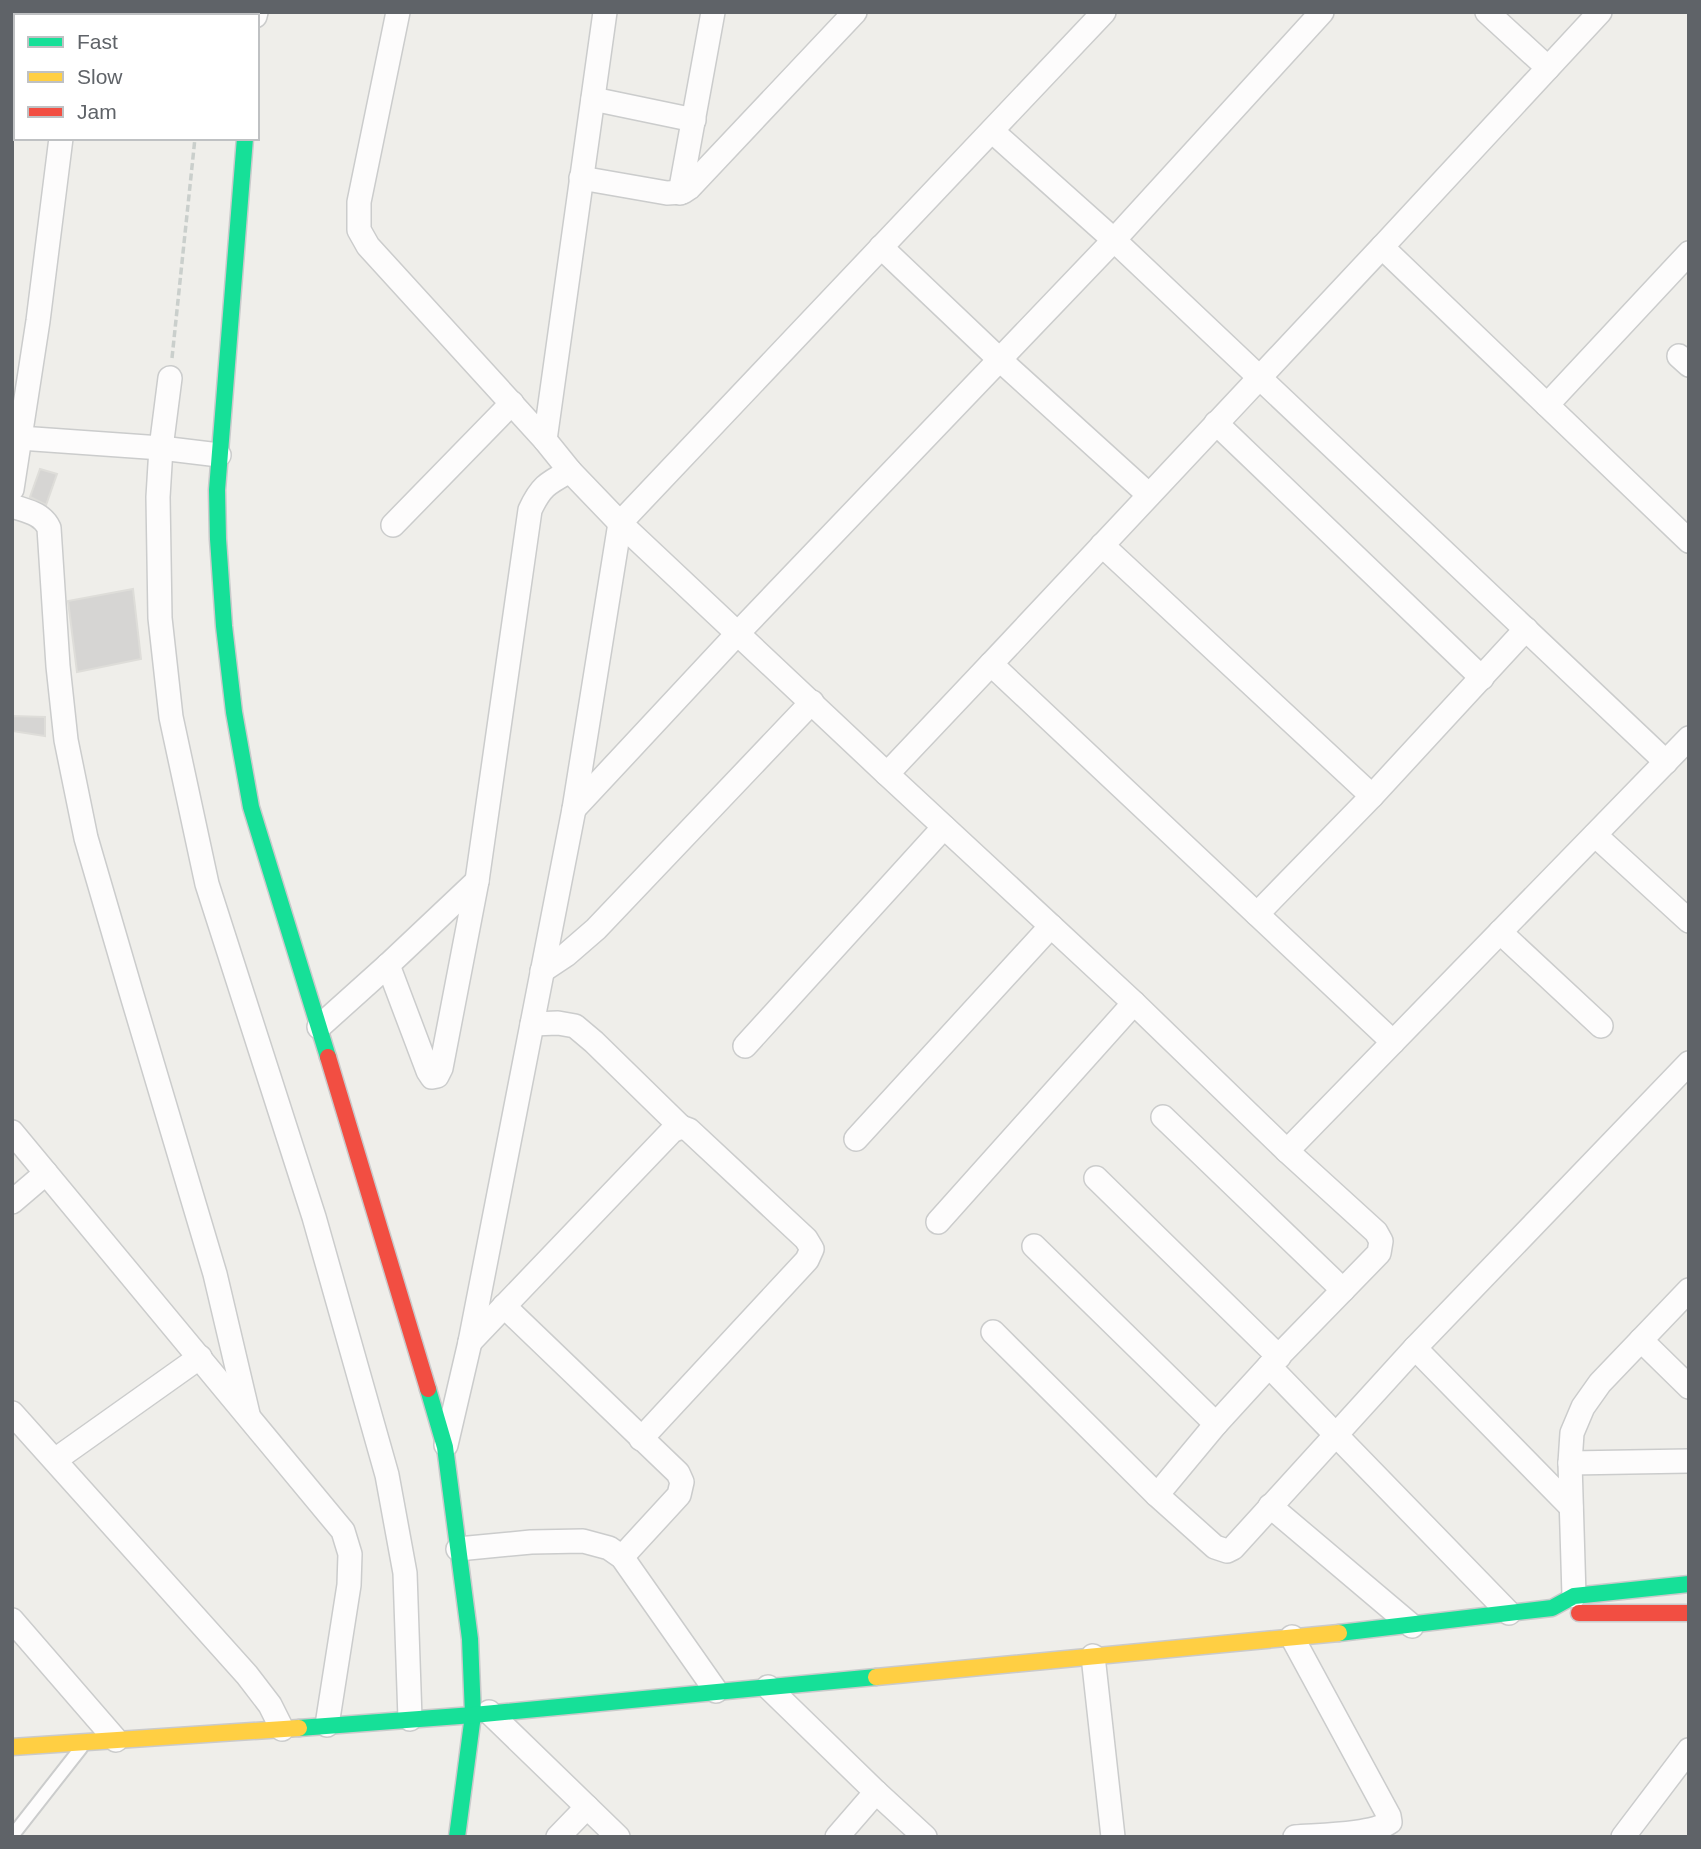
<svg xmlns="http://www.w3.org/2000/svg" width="1701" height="1849" font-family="Helvetica,sans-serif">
<rect width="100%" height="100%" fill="#efeeea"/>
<g fill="#d6d5d3" stroke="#deddd9" stroke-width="2">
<path d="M40,469L57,474L46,505L30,497Z"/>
<path d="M133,589L141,659L77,672L68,601Z"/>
<path d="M12,716L45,717V736L12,731Z"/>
</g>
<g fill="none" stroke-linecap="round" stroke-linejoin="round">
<g stroke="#cbcccc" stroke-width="16">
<path id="lane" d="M12,1836L81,1748"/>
</g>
<g stroke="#cbcccc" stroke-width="26">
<g id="street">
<path d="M398,12L359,202V230L368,246L545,440L570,471L620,523L887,774L991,664L1393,1042"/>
<path d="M1487,12L1548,68L1600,12"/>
<path d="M76,16L77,12"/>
<path d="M255,16L256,12"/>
<path d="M1548,68L1382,247L1689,541"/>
<path d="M593,99L694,120"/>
<path d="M992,131L1114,240L1666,762"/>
<path d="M581,178L667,193L683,192L689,188L855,12"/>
<path d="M680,193L713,12"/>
<path d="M881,247L999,359L1149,495"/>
<path d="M1679,356L1689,365"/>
<path d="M170,378L161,448L158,497L160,618L171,717L207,884L314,1217L387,1475L405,1573L410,1719"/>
<path d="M1547,405L1689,253"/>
<path d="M1216,423L1482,678"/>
<path d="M20,438L161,448L219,455"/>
<path d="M545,440L605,12"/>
<path d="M12,489L38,321L61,138"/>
<path d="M12,506C26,511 42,513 49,528L58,666L66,740L86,838L131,992L215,1274L248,1414"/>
<path d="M393,525L512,403"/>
<path d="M1102,545L1372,796"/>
<path d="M991,664L1382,247"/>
<path d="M887,774L1134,1003L1287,1151"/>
<path d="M574,809L738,633L1114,240L1322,12"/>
<path d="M1595,835L1689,921"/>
<path d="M1257,914L1372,796L1526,629"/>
<path d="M1500,932L1601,1026"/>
<path d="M388,965L428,1071L432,1077L437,1076L441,1068L477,881L530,510C541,486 548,483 570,471"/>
<path d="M542,971L566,955L596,929L812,702"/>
<path d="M532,1024L558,1023L575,1026L594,1042L681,1127"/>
<path d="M319,1027L388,965L477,881"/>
<path d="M745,1046L944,827"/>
<path d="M1163,1117L1343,1290"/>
<path d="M12,1132L343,1531L350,1554L349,1585L327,1725"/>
<path d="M856,1139L1051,926"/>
<path d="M1096,1178L1279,1357"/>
<path d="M12,1202L46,1173"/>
<path d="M938,1222L1134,1003"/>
<path d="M1034,1246L1216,1424"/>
<path d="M504,1306L678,1473L682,1482L679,1495L622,1557"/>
<path d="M993,1332L1157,1495L1215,1547L1227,1551L1233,1548L1415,1348L1689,1063"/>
<path d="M1641,1340L1689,1387"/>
<path d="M470,1342L672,1131L681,1127L689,1130L806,1239L812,1249L807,1260L641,1439"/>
<path d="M1415,1348L1571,1507"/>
<path d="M1269,1366L1509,1613"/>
<path d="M12,1413L247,1675L270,1705L282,1729"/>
<path d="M446,1445L470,1342L574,809L620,523L1104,12"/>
<path d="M55,1460L200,1357"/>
<path d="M1570,1463L1689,1461"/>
<path d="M1157,1495L1216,1424L1269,1366L1379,1253L1381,1241L1376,1232L1287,1151L1689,738"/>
<path d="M1270,1506L1412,1626"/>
<path d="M458,1549L531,1542L583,1541L609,1548L622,1557L716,1691"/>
<path d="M1574,1596L1570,1463L1572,1433L1583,1407L1600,1383L1689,1290"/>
<path d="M12,1620L116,1740"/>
<path d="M1292,1637L1389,1816L1390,1822C1372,1835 1318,1835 1295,1837"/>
<path d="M1093,1656L1113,1837"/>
<path d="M768,1687L876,1792"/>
<path d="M489,1712L618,1837"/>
<path d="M558,1837L587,1807"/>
<path d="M837,1837L876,1792L925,1837"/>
<path d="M1623,1837L1689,1750"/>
</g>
</g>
<g stroke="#cacacb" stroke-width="19">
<g id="fast">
<path d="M245,138L217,490L218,539L224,626L234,712L251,807L328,1057"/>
<path d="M428,1389L445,1447L470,1639L473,1715L457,1837"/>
<path d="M1339,1633L1552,1608L1574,1596L1689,1584"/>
<path d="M299,1728L473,1715L876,1677"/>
</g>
</g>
<g stroke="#cacacb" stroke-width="19">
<g id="slow">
<path d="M876,1677L1339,1633"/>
<path d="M12,1747L299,1728"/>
</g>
</g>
<g stroke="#cacacb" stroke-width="19">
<g id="jam">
<path d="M328,1057L428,1389"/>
<path d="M1579,1613H1689"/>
</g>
</g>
<g stroke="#cacfcc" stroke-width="3.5" stroke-dasharray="7 3.5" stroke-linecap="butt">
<path d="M208,16V12"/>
<path d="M172,358L195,138"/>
</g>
<use href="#lane" stroke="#fdfcfc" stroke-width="12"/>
<use href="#street" stroke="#fdfcfc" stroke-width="23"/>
<use href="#fast" stroke="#16e098" stroke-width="16"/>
<use href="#slow" stroke="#ffcf43" stroke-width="16"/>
<use href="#jam" stroke="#f24e42" stroke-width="16"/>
</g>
<rect width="1701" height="1849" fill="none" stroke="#5f6368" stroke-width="28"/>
<rect x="14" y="14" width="245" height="126" fill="#ffffff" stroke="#bfc1c3" stroke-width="2"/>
<rect x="28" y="37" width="35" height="10" fill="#16e098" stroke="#bfc1c3" stroke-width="2"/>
<text x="77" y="49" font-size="21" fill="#5f6368">Fast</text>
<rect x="28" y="72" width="35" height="10" fill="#ffcf43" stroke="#bfc1c3" stroke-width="2"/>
<text x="77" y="84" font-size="21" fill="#5f6368">Slow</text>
<rect x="28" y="107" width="35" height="10" fill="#f24e42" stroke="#bfc1c3" stroke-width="2"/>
<text x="77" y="119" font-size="21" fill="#5f6368">Jam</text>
</svg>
